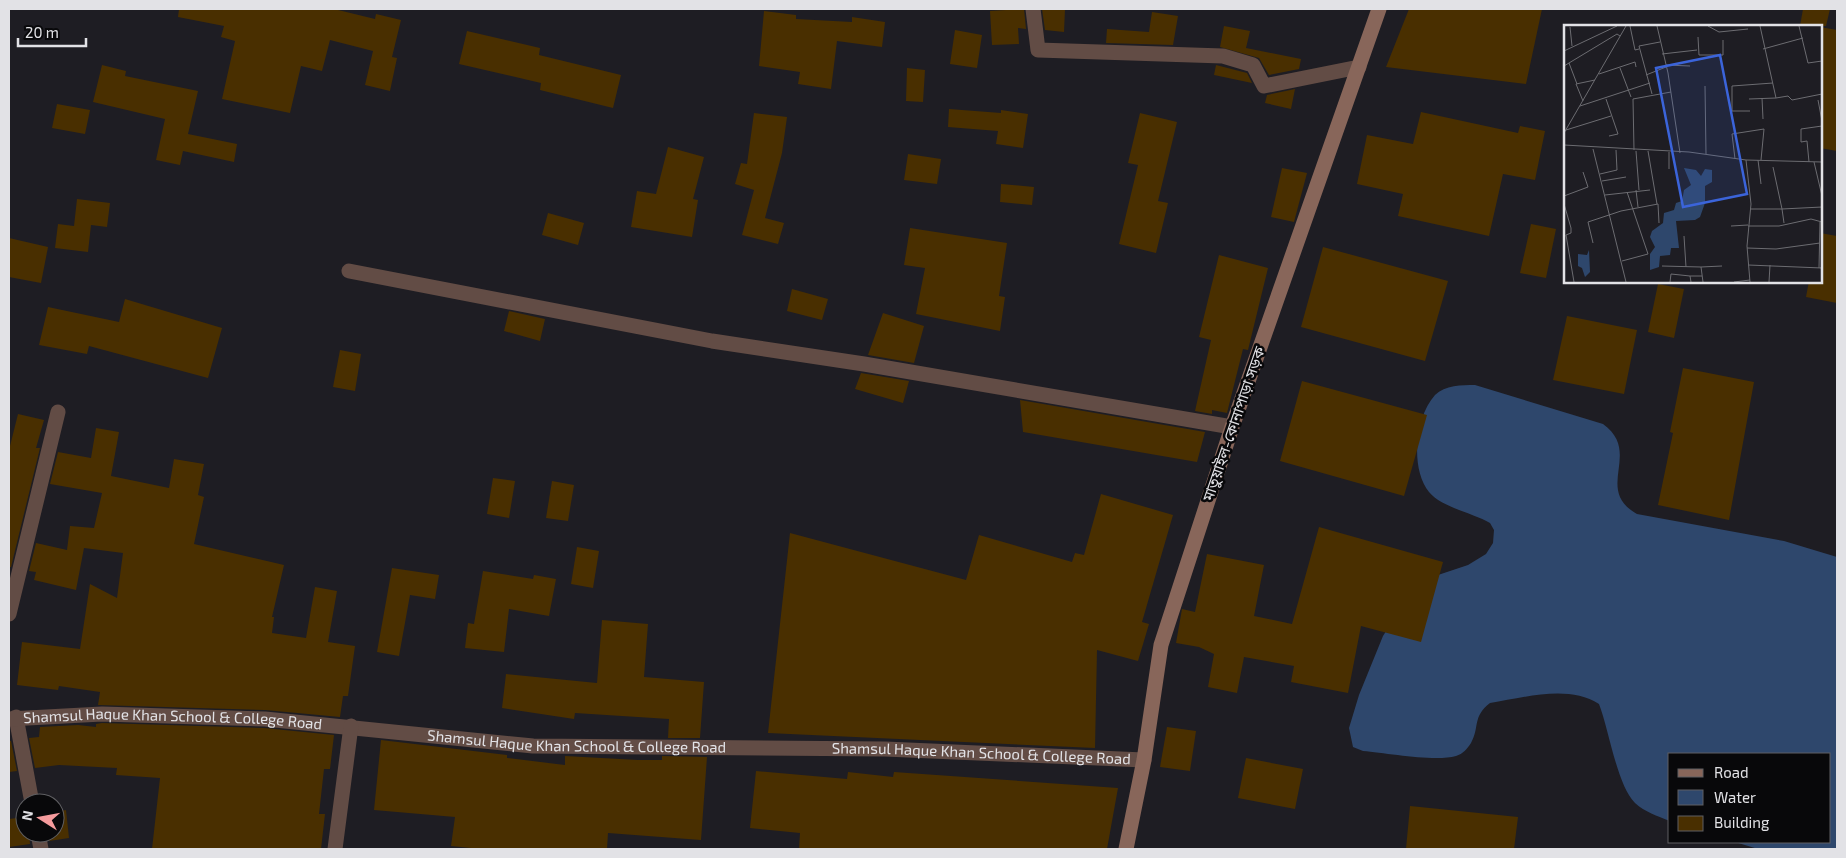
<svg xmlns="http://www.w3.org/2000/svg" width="1846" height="858" font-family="'Exo 2','Noto Sans Bengali',sans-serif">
<rect width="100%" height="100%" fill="#1e1d23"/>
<path fill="#2e476c" d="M1475,385L1603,424C1643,453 1593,489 1637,514L1784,541L1837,557V849H1758L1735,842H1830V754H1670V821C1657,816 1645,812 1635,803C1617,785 1609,730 1599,704C1568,684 1523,698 1490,703C1472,717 1480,727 1471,743C1467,749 1463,754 1456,756C1435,762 1387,753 1363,751L1353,747L1349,728L1359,695L1383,636L1407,598L1438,575L1468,565L1486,554L1493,543L1494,530L1490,523C1473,513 1441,507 1429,492C1410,469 1415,417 1435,395C1445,385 1462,385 1475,385Z"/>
<g fill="#492f00">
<path d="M179,9H334L375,19L376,14L401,20L392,57L397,58L390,91L365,85L373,51L330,40L322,71L301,66L290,113L222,99L235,41L221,37L224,26L178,17Z"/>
<path d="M1024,9L1026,29L1018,28L1019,44L992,45L990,11Z"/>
<path d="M1042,9H1065L1064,32L1045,30Z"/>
<path d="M1409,9H1542L1526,84L1386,67Z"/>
<path d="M1803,9H1830L1826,26H1800Z"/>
<path d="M764,11L796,15V19L852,22V17L885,22L882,47L837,41L831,89L798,84L800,72L759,66Z"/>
<path d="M1152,12L1178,16L1173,45L1106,43L1107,29L1149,32Z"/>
<path d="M1224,26L1250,31L1246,48L1301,59L1299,69L1269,75L1259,58L1220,47Z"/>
<path d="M1820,27L1837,30V151L1820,148Z"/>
<path d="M955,30L982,35L977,68L950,64Z"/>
<path d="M467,31L540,48L539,55L621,75L613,108L540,90L541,83L459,64Z"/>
<path d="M102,65L126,71L125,76L198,91L188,134L237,144L234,162L183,151L180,165L156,160L165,119L93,102Z"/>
<path d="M1216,65L1247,73L1252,83L1214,75Z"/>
<path d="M907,68L925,70L923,102L906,101Z"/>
<path d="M1295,89L1291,109L1265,103L1267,95Z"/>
<path d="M57,104L90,110L85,134L52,128Z"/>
<path d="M949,109L1001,113V110L1028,114L1023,148L996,144L998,131L948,127Z"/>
<path d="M1421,112L1518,133L1520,126L1545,131L1535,180L1503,174L1489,236L1398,216L1403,194L1357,184L1367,135L1413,144Z"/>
<path d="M754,113L787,117L782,153L765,218L784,223L778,244L742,235L754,190L735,184L741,163L747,164Z"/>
<path d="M1140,113L1177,122L1158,201L1168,203L1156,253L1119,244L1138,165L1128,163Z"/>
<path d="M668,147L704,157L693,199L698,200L692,237L631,227L637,191L656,194Z"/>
<path d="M908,154L941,159L937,184L904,180Z"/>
<path d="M1282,168L1307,173L1294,222L1271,217Z"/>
<path d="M1001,184L1034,187L1032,205L1000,202Z"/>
<path d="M77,199L110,203L107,227L91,225L88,252L55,248L58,224L74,226Z"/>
<path d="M548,213L584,223L578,245L542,235Z"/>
<path d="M1531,224L1556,229L1546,278L1520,273Z"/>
<path d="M910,228L1007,243L999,296L1005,297L1000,331L916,314L925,268L904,265Z"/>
<path d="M1820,233L1837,236V303L1806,297L1809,281H1820Z"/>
<path d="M9,238L48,247L41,283L9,277Z"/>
<path d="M1323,247L1448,281L1425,361L1301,327Z"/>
<path d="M1219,255L1268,268L1248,350L1243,349L1227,413L1212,410V414L1195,411L1211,340L1199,337Z"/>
<path d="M1658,284L1684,289L1674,338L1648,332Z"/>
<path d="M792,289L828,299L822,320L787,311Z"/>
<path d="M125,299L222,328L208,378L89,346L87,354L39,345L48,307L119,322Z"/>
<path d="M509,311L545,319L540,341L504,331Z"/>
<path d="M883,313L924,326L914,363L868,355Z"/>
<path d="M1567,316L1637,330L1624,394L1553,380Z"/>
<path d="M340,350L361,354L355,391L333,387Z"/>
<path d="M1683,368L1754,382L1729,520L1658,505L1673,433L1670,432Z"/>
<path d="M861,373L909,381L903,403L855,389Z"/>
<path d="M1302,381L1427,415L1404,496L1280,461Z"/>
<path d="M1020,400L1205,432L1197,462L1023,432Z"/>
<path d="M18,414L44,420L36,448H40L11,567H9V450Z"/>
<path d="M96,428L119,432L111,476L169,488L174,459L204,464L198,495L204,497L194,544L284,565L272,617H274L272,633L306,638L315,587L337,591L328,642L355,646L348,696H343L340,717L265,710L98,705L100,692L59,686L58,690L17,685L22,642L80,649L90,584L117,598L123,553L84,548L76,590L34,580L36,572L29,571L36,543L67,550L70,526L94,528L102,493L50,484L58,452L91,458Z"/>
<path d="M493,478L515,481L509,518L487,514Z"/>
<path d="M552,481L574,485L568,521L546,518Z"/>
<path d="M1101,494L1173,515L1142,622L1149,624L1138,661L1097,650L1095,748L768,733L790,533L966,580L979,535L1072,562L1075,553L1084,555Z"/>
<path d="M1319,527L1443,562L1421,642L1361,626L1348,693L1291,682L1294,666L1244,657L1237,693L1208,687L1214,654L1199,647L1176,643L1182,609L1195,612L1207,554L1264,565L1254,616L1292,624Z"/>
<path d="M577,547L599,551L593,588L571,584Z"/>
<path d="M392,568L439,575L435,599L410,595L399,656L377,652Z"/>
<path d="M483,571L533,579L534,575L556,579L549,616L509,609L504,652L465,648L468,623L474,624Z"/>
<path d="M602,620L648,624L644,677L704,682L700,738H668L669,719L575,713L574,719L502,708L506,674L597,683Z"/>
<path d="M102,723L264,728L334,735L330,769H324L319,814H325L321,849H152L160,778L116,775L117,768L59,765L35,768L29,738L39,737L40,727L78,725L96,727V724Z"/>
<path d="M1167,727L1196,731L1190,771L1160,767Z"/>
<path d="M381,740L507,755V758L565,765V756L638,760H662V756L707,757L701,840L608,833L607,849H481L451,846L455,817L374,810Z"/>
<path d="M9,741H11L17,771L9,772Z"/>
<path d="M1246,758L1303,769L1295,809L1238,798Z"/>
<path d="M756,771L847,779L848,772L893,777L894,772L1118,788L1107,849H799L800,833L750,828Z"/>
<path d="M1410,806L1518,817L1514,849H1406Z"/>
<path d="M66,810L69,838L49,841L48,833H55V812Z"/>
<path d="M25,817V833H29L30,844L9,847V819Z"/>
</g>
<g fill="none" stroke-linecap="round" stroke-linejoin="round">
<g stroke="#624c45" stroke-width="15">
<path d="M1033,9L1038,50L1223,56L1253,65L1264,86L1359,67"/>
<path d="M349,271L712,341L864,364L1232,427"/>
<path d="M9,614L58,412"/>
<path d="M16,717L32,803"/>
<path id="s1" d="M9,719L102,714L265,719L533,746L885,749L1144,760"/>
<path d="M38,833L41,849"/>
<path d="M335,849L351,726"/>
</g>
<path stroke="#88665a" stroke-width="15" d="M1126,849L1144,760L1161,645L1232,427L1379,9"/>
</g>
<g text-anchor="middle" stroke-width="5" stroke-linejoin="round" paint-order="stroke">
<g font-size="15" fill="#e2e2e6" stroke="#08080a">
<text transform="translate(1234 424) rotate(-71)" y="5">মাতুয়াইল-কোনাপাড়া সড়ক</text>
<text dy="5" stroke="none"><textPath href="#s1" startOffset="164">Shamsul Haque Khan School &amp; College Road</textPath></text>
<text dy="5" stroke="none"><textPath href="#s1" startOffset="569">Shamsul Haque Khan School &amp; College Road</textPath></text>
<text dy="5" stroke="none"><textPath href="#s1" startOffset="974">Shamsul Haque Khan School &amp; College Road</textPath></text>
</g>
</g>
<g transform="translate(1564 25)">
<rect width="258" height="258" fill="#1e1d23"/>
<path d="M120,143L132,145L137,151L141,144L148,145V157L141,161V178L136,192L131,195L112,196L115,223H107L106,230L96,231L95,242L86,245V229L91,222L86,212L88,206L99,198L100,188L110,185L112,178L118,176L120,165L127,160ZM25,225L26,247L21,252L18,243L14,241V229L23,230Z" fill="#2e476c"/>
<path fill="none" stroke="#6c6c71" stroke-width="1" d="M66,1L71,25L75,24M93,1L104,48L116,128M144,1L155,7L184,4M235,1L244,38L258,36M6,2L8,21M134,12L135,30H159V15M199,24L239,13M0,26L53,1M98,29L133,25M5,38L13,59M102,40L126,41M0,41L53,9L56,11M56,43L67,72M35,49L71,37L72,42M82,50L102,42M141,61L142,129M88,69L75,21L96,17M198,73L199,94M212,73L224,71L228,75L258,69M42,74L54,109L45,111M185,74L212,73L196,1M254,75L258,96M19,76L12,59L31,55M16,81L86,58M186,86H168V61L209,58M2,105L47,91M0,108L62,1M0,120L125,127L182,135L187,179L183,221L186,257M29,124L62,257M70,125L69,74L107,67M72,126L75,165M84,126L93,179M105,127V144M171,134L168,109L200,104L197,135M182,135L258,137M194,135L197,159M245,137L243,116L237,117V104L258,101M250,137L258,171M36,149L53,145L52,125M38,156L62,152M72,165L74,182M41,170L86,165M0,171L24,162L19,147M0,179L7,203V208L2,210L10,257M186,184H218L209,142M220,198L218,184L258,182M167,201L184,200M184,201H215L247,194L258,197M120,211L122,242M29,218L24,197L57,186L94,179L95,198M183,223L212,224L256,218M58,236L84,229L63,167M184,240L258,243M98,241L137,242L139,257M137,242L158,241M255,243L256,197M106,257L107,249L126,251M127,257L126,251H138M170,257L186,255M205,257L206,240"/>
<path fill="#3b64da" fill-opacity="0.15" stroke="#3b64da" stroke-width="2.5" d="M156,30L183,169L119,182L92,43Z"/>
<rect width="258" height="258" fill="none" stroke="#e2e2e6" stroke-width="2.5"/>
</g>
<rect width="1846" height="858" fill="none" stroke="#e2e2e6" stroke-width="20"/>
<rect x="1668" y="753" width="162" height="90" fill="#08080a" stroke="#5f5f62"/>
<rect x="1678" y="769" width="25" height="8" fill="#88665a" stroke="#5f5f62"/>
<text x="1714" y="778" font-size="15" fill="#e2e2e6">Road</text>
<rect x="1678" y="790" width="25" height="15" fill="#2e476c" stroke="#5f5f62"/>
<text x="1714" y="803" font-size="15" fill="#e2e2e6">Water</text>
<rect x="1678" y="816" width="25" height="15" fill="#492f00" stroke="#5f5f62"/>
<text x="1714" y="828" font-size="15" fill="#e2e2e6">Building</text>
<g transform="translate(40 818) rotate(281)"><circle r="24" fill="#08080a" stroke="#5f5f62"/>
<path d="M0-4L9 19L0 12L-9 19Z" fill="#f59b9d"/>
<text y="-8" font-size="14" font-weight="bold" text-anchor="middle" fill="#e2e2e6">N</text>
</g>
<path d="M18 38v8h68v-8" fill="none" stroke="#e2e2e6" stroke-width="2.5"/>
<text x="25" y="38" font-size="15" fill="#e2e2e6" stroke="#08080a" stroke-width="4" paint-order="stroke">20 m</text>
</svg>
